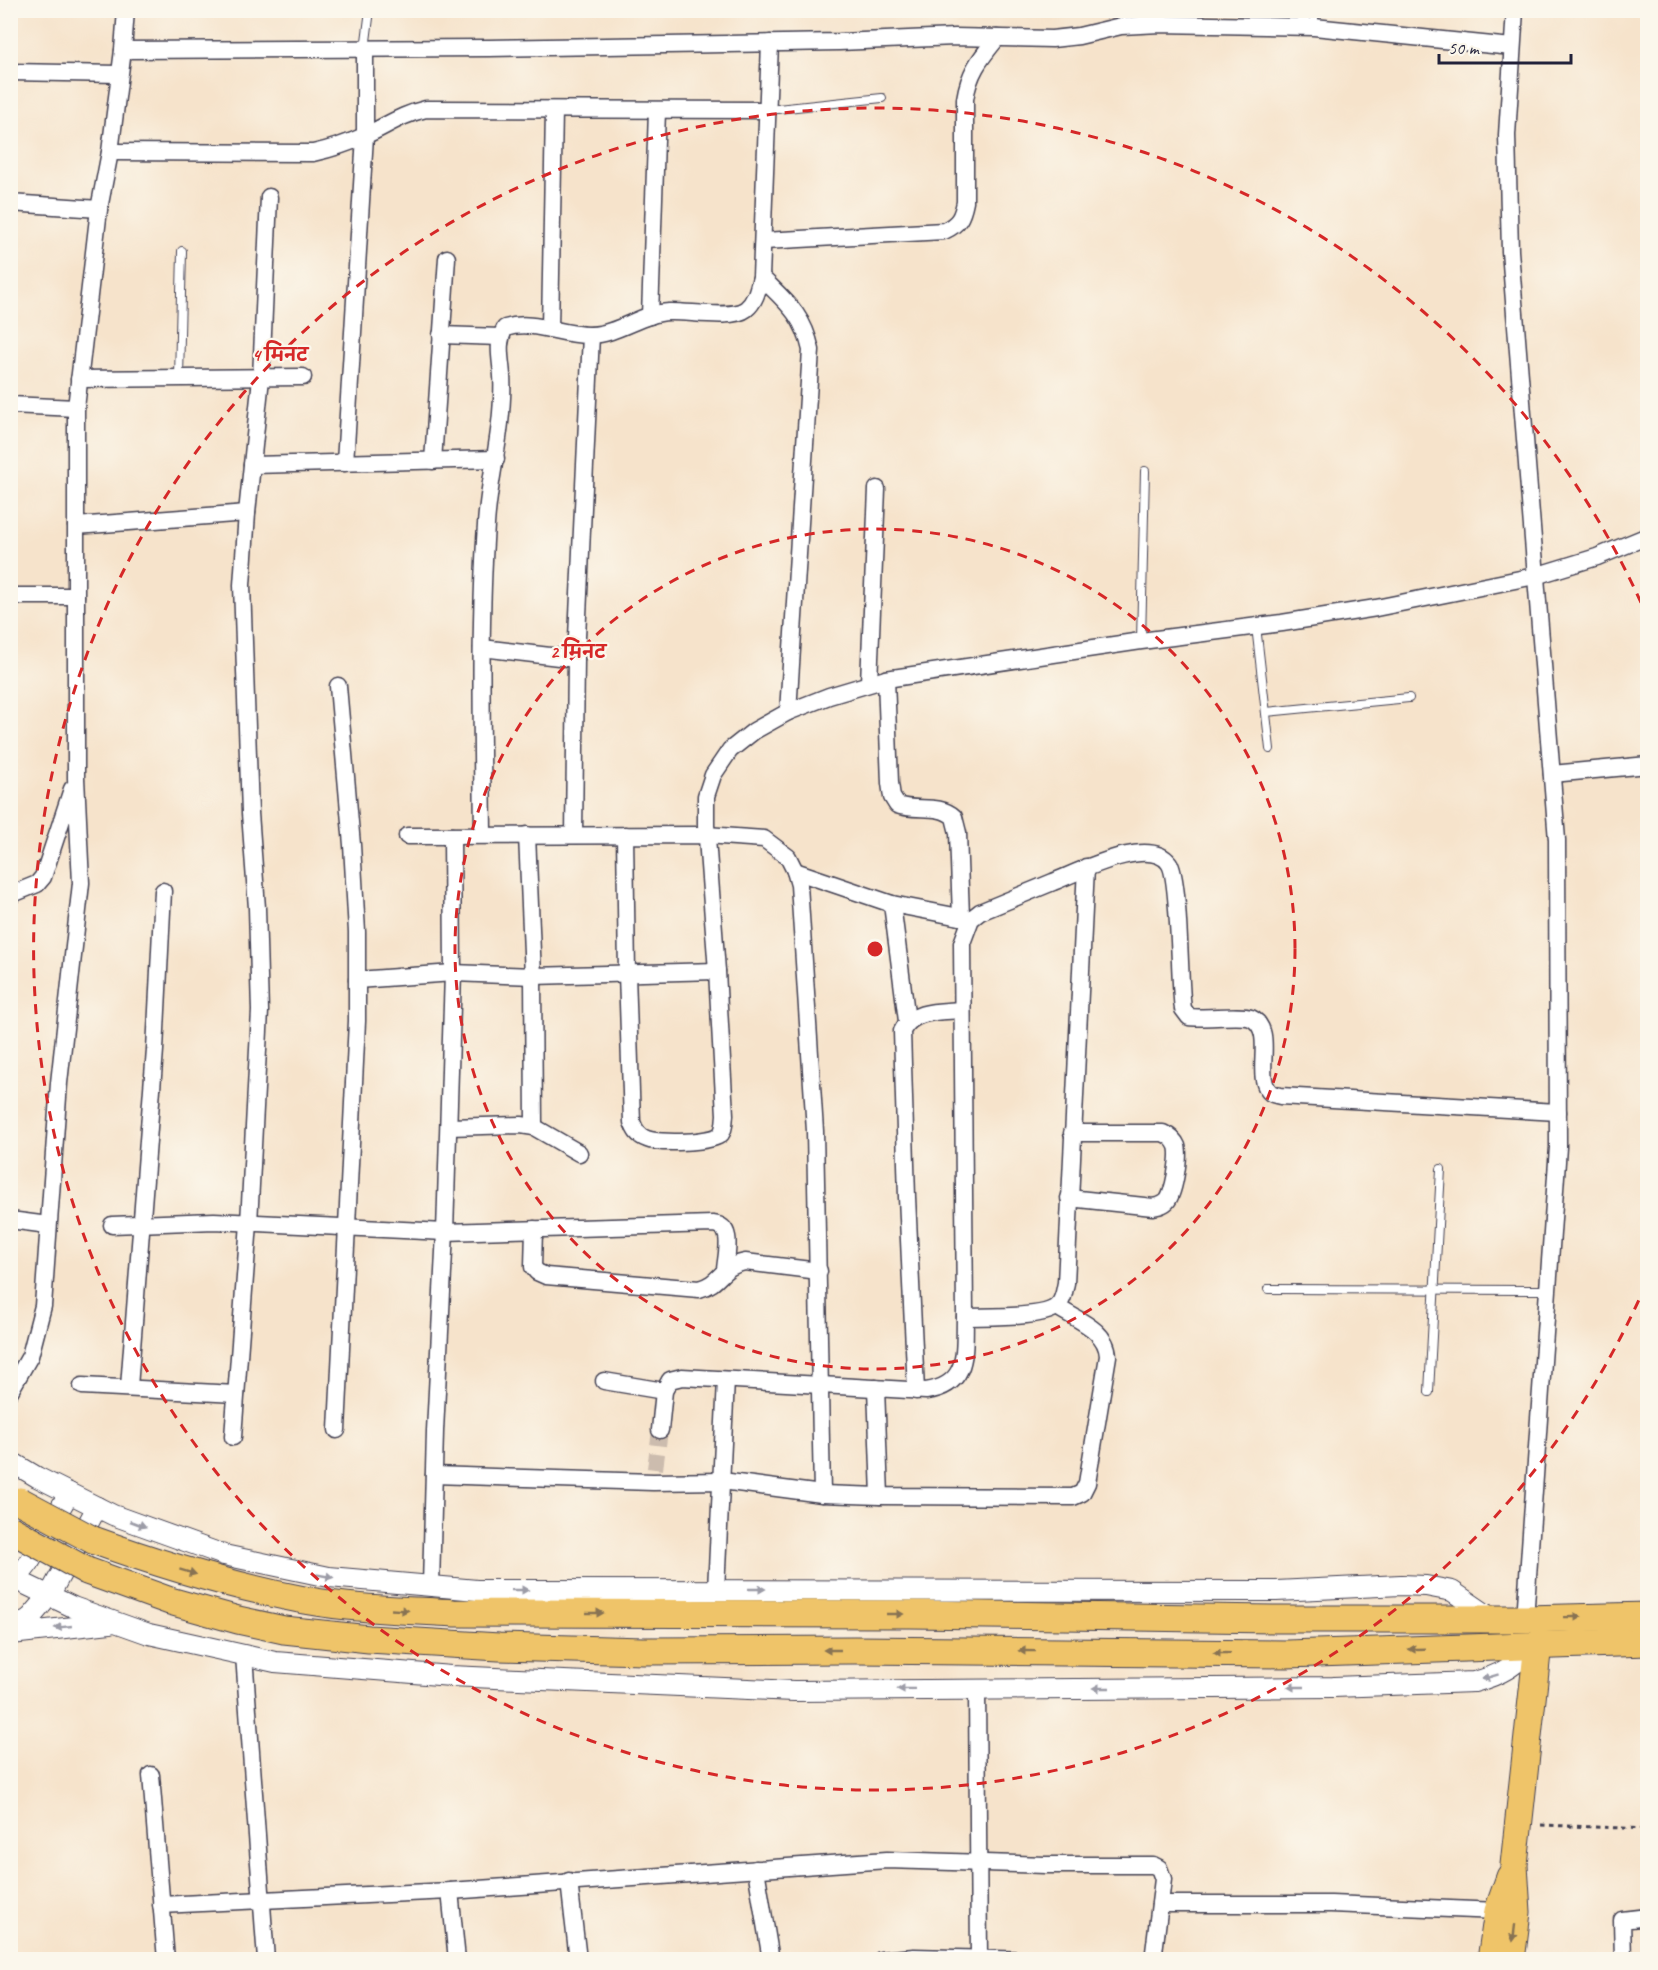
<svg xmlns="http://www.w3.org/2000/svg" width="1658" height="1970" font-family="Caveat,'Playpen Sans Deva',sans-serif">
<rect width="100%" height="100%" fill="#fbf7ec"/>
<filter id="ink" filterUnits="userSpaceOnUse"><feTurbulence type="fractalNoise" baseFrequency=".0167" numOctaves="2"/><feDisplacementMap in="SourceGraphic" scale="12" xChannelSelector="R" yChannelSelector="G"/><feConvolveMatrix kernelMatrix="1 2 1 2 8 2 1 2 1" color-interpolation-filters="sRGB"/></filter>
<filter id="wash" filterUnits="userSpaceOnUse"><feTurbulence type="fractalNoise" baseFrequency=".008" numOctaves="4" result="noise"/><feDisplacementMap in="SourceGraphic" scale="24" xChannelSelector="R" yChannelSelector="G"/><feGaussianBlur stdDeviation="1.35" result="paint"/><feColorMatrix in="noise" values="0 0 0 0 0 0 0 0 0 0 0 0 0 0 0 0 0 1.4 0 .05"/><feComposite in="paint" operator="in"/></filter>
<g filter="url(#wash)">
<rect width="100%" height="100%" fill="#f6e3cb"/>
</g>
<g filter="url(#ink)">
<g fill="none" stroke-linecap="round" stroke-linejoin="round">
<path stroke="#ccbcae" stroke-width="16" stroke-dasharray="16 8" stroke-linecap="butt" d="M655,1469L660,1430"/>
<g stroke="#423f51" stroke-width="10">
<g id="service">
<path d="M1314,27V10"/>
<path d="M365,49L370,10"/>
<path d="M768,110L882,98"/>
<path d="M179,378L182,251"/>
<path d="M1256,626L1270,749"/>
<path d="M1141,641L1145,471"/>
<path d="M1266,712L1409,698"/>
<path d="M1268,1289L1548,1290"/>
<path d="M1429,1392L1441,1169"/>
</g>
</g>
<g stroke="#423f51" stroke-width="19">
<g id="minor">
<path d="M1515,10L1507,135L1510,251L1557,840L1558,1147L1525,1619"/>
<path d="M123,50L489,48L839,42L955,37L1052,39L1079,36L1121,26L1160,24L1314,27L1512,47"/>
<path d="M10,72L119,74"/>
<path d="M110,152L313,153C331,149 347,144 364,136C387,126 400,115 426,109L768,110"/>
<path d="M10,203L99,209"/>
<path d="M764,241L944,231C959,224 962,217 965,202V99C969,72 980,59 997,38"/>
<path d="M761,277C786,302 803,314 811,350L788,712"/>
<path d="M650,316L657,111"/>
<path d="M550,329L554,110"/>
<path d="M441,335L500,337"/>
<path d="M79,379L303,377"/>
<path d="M10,405L76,408"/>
<path d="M433,461L447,258"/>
<path d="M345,463L365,136V49"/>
<path d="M252,465L496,459"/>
<path d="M76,526L247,513"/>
<path d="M10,596H76"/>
<path d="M482,648L576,659"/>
<path d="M886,679L890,783L892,797L897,805C916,812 939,803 954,817L958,833L961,917"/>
<path d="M869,683L877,489"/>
<path d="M1552,774L1648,765"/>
<path d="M483,835C482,732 479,628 486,525C488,488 498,450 501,413C502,401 503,388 502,376C501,358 496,344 505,328C535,319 561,336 591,335C618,334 642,313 669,312C688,311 732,320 746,309C756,301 758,288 761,277L770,43"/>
<path d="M527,835L533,976L534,1127"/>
<path d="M574,835L576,659L591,335"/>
<path d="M625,835L627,974L632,1122C635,1130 638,1136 647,1139C658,1144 713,1143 721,1134C725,1128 724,1122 725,1115L717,971L706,825V796L713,775L730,750L754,731L788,712L829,696L886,679L1141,641L1282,623L1376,608L1535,576L1597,557L1648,536"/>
<path d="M407,836L706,835L764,839L788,857L795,871L799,885L815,1131L822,1494"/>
<path d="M795,871L892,904L970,919"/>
<path d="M10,895L37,884L43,877L72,789"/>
<path d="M892,904L907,1021"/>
<path d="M357,980L453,973L533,976L717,971"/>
<path d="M449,1127L521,1125L534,1127L579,1153"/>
<path d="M1069,1198L1153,1207C1157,1206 1162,1206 1166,1202C1174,1196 1180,1156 1177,1146C1174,1139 1170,1136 1163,1133H1072"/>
<path d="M10,1220L48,1225"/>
<path d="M112,1225L214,1221L445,1232L713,1224C735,1226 726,1254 725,1270"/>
<path d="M534,1229L533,1267L537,1272L546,1276L699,1289C722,1283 719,1267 745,1262L819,1271"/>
<path d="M965,1317C984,1316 1047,1319 1058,1305C1064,1299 1064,1291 1066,1283L1086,867"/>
<path d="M604,1381L664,1391"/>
<path d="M82,1386L236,1394"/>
<path d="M129,1387L155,1050L163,891"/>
<path d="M876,1388L880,1496"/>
<path d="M10,1391L30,1356L43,1306L59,1083L81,883L76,778V408L99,209L110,152L123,50L126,10"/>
<path d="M916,1391L907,1197L902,1031C913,1009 940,1012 962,1010"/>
<path d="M337,1430L357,1021V932L352,845L338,686"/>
<path d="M660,1430L664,1391L670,1380L682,1377L926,1391C970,1385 964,1351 965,1317L962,943L971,919L980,912C1004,902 1029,892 1053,882C1077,873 1149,835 1169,863C1180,878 1179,983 1183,1009L1189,1017C1204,1019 1241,1014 1251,1018C1277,1030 1252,1078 1271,1093C1274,1095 1277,1095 1280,1096L1558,1112"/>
<path d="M233,1437L249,1223L260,1011L257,908L250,813L242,585L247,513L261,378L269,197"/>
<path d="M434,1475L653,1482L722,1481L822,1494L880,1496L1073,1497L1082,1493L1087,1483L1108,1356C1107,1330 1077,1320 1057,1307"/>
<path d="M431,1586L435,1431L445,1232L453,973L452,836"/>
<path d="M716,1590L726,1380"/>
<path d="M244,1655L266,1960"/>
<path d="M977,1689L979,1960"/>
<path d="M151,1775L166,1960"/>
<path d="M756,1869L771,1960"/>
<path d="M569,1881L578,1960"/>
<path d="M450,1891L457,1960"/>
<path d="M1160,1904H1331L1498,1911"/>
<path d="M161,1905L450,1891L887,1860L1045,1865H1153L1159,1868L1163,1879L1153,1960"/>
<path d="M881,1960L914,1957L1031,1960"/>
<path d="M1623,1960L1622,1920L1648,1917"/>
</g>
</g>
<g stroke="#423f51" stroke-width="22">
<g id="tertiary">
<path d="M10,1461L37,1477L113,1515L224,1555L329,1577L477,1590L1276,1591L1401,1585L1426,1586L1452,1591L1493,1619"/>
<path d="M10,1577L73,1607L149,1634L275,1662L451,1676L794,1691L1333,1687L1474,1682C1505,1674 1514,1665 1538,1644"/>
<path d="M10,1587L29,1563L69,1493"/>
<path d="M10,1633L31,1617L49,1596L97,1507"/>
<path d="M11,1634L110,1623"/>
</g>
</g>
<g stroke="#423f51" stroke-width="29">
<g id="trunk">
<path d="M93,1540C162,1565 232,1586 304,1600C353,1609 404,1610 454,1613L910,1614L1273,1619H1525L1648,1616"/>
<path d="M87,1571L170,1601L238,1620L284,1630L369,1639L499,1647L643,1651L855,1650L1287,1654L1648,1642"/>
<path d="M1491,1960L1498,1911L1510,1877"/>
<path d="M1511,1960L1517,1912L1514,1865L1538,1644"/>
</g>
</g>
<path stroke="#423f51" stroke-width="3" stroke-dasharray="4.5 4.5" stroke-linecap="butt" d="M1541,1825L1648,1829"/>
<use href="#service" stroke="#fff" stroke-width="8"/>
<use href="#minor" stroke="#fff" stroke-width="16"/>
<use href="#tertiary" stroke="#fff" stroke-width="20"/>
<use href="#trunk" stroke="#efc469" stroke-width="27"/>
<g stroke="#423f51" stroke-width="29" stroke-linecap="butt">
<g id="trunk-bridge">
<path d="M20,1501L93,1540"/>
<path d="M10,1529L87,1571"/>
</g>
</g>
<use href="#trunk-bridge" stroke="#efc469" stroke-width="27"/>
</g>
<defs><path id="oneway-solid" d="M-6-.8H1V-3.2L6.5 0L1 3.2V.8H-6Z" transform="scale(1.5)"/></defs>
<g fill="#9c9ca7">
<use href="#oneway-solid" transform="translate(138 1524) rotate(20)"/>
<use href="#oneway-solid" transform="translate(325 1576) rotate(10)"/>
<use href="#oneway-solid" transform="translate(757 1589)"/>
<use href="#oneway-solid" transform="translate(520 1590)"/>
<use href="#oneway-solid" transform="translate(63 1627) rotate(174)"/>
<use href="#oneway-solid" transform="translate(1490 1677) rotate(163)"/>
<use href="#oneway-solid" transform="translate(1296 1687) rotate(180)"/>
<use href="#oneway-solid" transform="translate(1101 1688) rotate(180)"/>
<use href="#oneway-solid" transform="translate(906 1689) rotate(179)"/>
</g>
<g fill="#887352">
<use href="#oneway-solid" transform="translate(188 1572) rotate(17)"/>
<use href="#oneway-solid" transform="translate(400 1610) rotate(3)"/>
<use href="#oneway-solid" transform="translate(595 1613)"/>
<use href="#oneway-solid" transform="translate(895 1614)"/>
<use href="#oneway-solid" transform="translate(1573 1617) rotate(-1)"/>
<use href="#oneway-solid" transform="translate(1417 1649) rotate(178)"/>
<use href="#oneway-solid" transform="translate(832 1650) rotate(180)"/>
<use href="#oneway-solid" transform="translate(1027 1651) rotate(-179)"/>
<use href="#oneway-solid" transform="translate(1222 1653) rotate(-179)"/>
<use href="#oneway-solid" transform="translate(1514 1933) rotate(97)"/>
</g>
</g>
<g fill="none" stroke="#d62828" stroke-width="3" stroke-dasharray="10 8">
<circle cx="875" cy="949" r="420"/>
<path d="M1646 1284A841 841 0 1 1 1646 614"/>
</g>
<circle cx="875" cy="949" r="9" fill="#d62828" stroke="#fbf7ec" stroke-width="3"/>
<g font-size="18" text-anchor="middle" font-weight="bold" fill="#d62828" stroke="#fbf7ec" stroke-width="4.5" stroke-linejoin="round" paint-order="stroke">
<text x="280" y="361">4 मिनट</text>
<text x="578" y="658">2 मिनट</text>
</g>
<rect width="1658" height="1970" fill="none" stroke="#fbf7ec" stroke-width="36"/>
<path d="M1439 54v9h132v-9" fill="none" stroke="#22223b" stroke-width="3"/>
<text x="1448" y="54" font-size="18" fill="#22223b" stroke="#fbf7ec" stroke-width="4.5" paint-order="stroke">50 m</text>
</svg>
